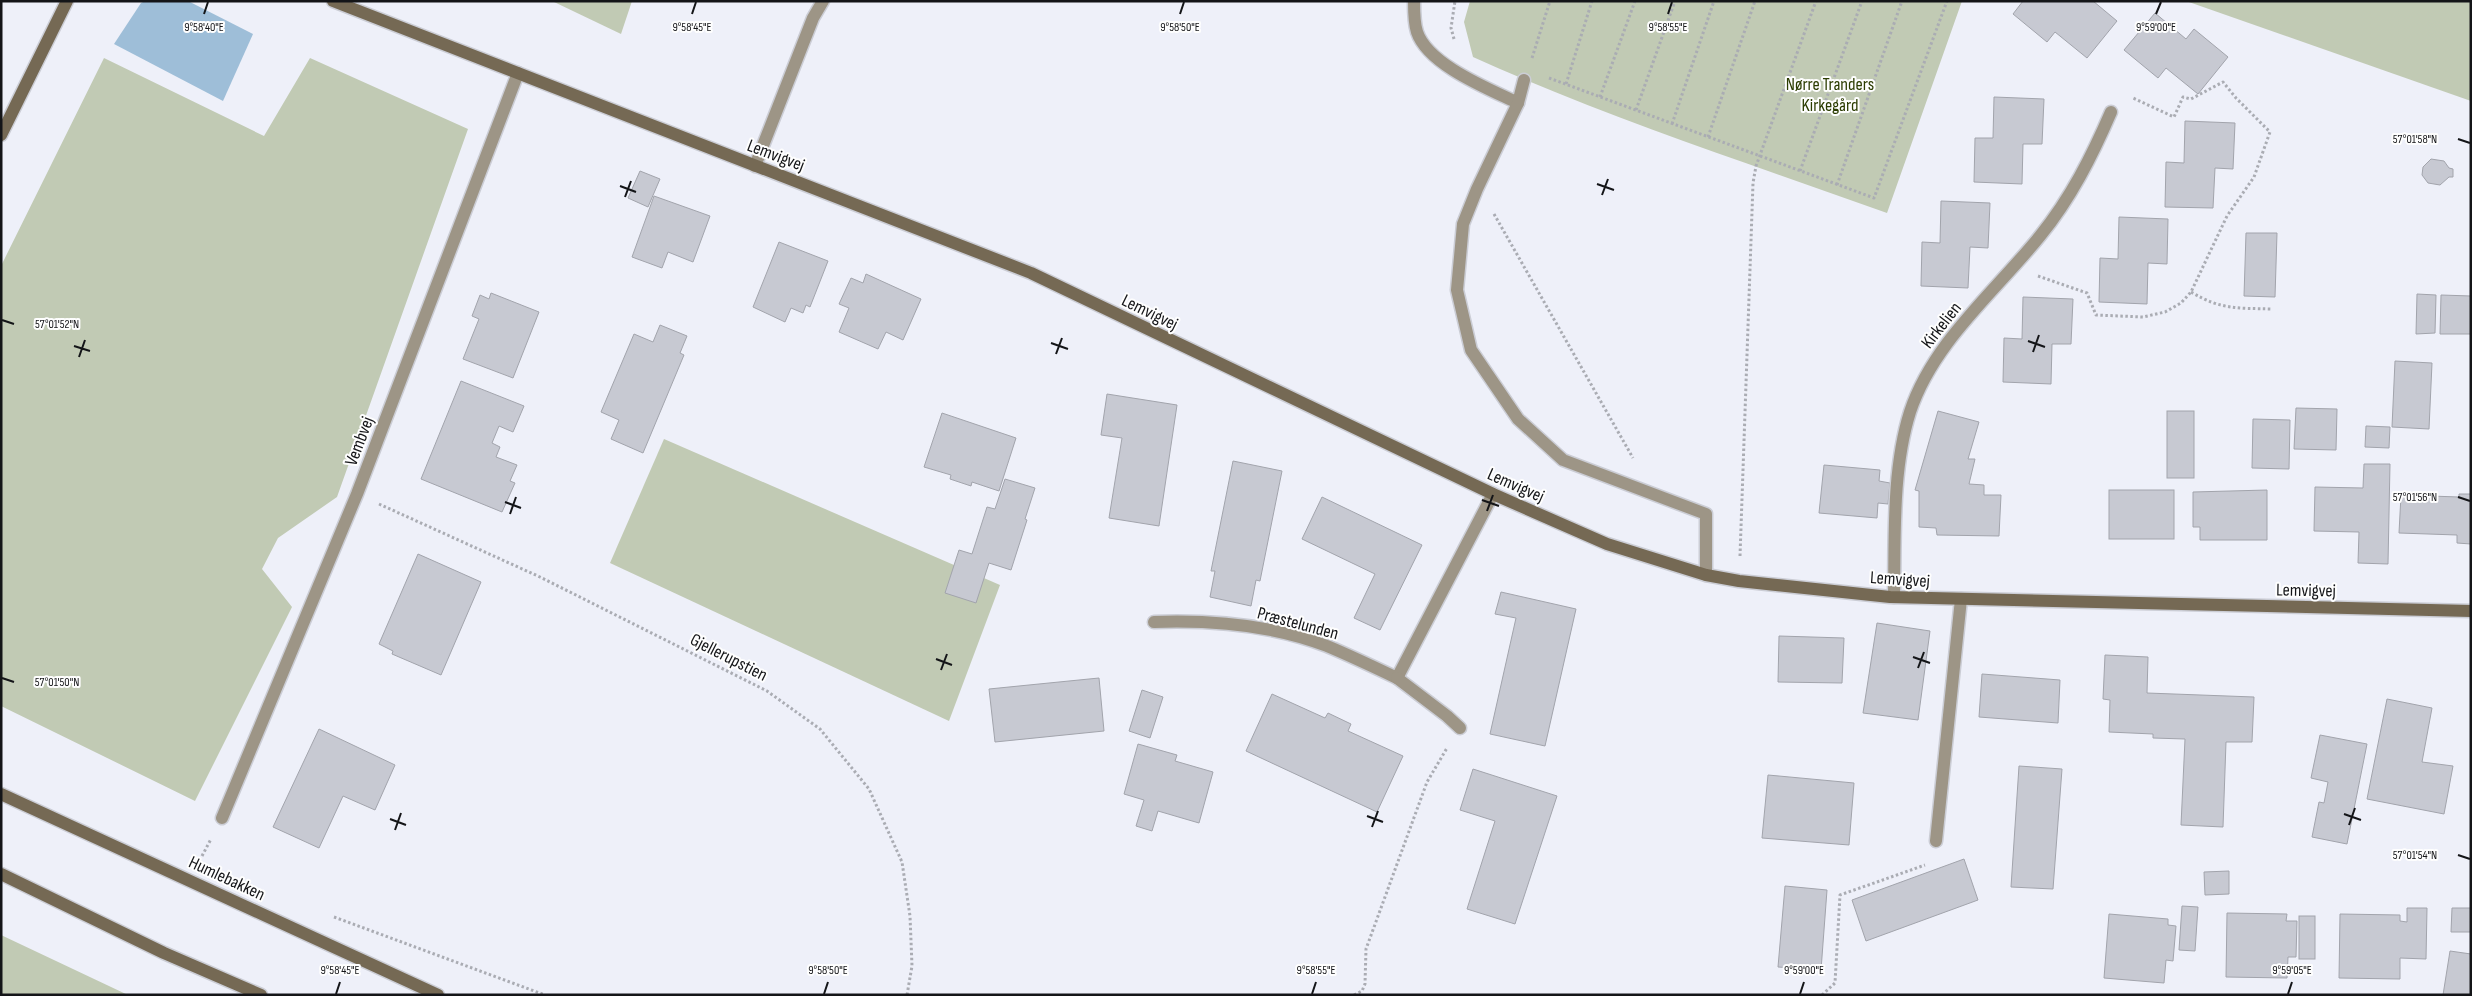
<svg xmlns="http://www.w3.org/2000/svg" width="2472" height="996" font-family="'Sofia Sans Condensed',sans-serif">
<rect width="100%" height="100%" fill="#eef0f9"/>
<g fill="#c1cab4">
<path d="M552,1H632L621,34Z"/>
<path d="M1470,1H1962L1887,213C1748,163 1608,118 1473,57L1464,22Z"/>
<path d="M2186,1H2471V101Z"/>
<path d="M104,58L264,136L310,58L468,129L337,497L278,538L262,569L292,607L195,801L1,706V266Z"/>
<path d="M664,439L1000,585L949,721L610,563Z"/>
<path d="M1,934V935L128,995H1Z"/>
</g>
<path fill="#9ebed8" d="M145,1H188L253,34L223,101L114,44L141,3Z"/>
<g fill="#c7c9d2" stroke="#a2a4ac">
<path d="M2023,1H2093L2117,21L2087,58L2055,32L2047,42L2013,14Z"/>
<path d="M2155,13L2186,39L2194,29L2228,57L2198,94L2166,68L2158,78L2124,50Z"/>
<path d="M1994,97L2044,99L2042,144H2023L2022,184L1974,182L1975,138H1993Z"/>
<path d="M2185,121L2235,123L2233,169L2215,168L2213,208L2165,207L2166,162L2184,163Z"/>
<path d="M2431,159L2444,161L2449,168L2453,169V177H2449L2440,185L2428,183L2422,175L2423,167Z"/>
<path d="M640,171L660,179L648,207L628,198Z"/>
<path d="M654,196L710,216L693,262L668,252L662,268L632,257Z"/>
<path d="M1941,201L1990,203L1988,248L1970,247L1968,288L1921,286L1922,242L1940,243Z"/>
<path d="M2119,217L2168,219L2167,264L2148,263L2147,304L2099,302L2100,258L2118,259Z"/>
<path d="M2246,233H2277L2275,297L2244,296Z"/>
<path d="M779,242L828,261L810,307L806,305L803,313L791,308L785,322L753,307Z"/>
<path d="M866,274L921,299L903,340L886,332L878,349L839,332L849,308L839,304L851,278L863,283Z"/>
<path d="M491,293L539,312L513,378L463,359L479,319L472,316L480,295L489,299Z"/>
<path d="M2417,294L2436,295L2435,333L2416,334Z"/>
<path d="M2441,295L2471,296V334H2440Z"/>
<path d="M2023,297L2073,299L2071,344H2052L2051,384L2003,382L2004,338L2022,339Z"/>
<path d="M660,325L687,336L680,353L684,355L643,453L611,439L619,420L601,412L634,334L653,342Z"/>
<path d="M2395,361L2432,363L2429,429L2392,427Z"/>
<path d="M461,381L524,406L513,432L499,426L492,443L500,447L496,457L517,465L510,481L515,483L502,512L421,479Z"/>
<path d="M1107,394L1177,405L1159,526L1109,518L1122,438L1101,435Z"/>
<path d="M2296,408L2337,409L2336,450L2294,449Z"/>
<path d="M1938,411L1979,422L1968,459H1975L1969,484L1984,485V495H2001L1999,536L1937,535L1936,528L1919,527V491L1915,490Z"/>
<rect x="2167" y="411" width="27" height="67"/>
<path d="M942,413L1016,438L999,491L972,482L971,486L950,479L951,475L924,467Z"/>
<path d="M2253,419L2290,420L2289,469L2252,468Z"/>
<path d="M2366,426L2390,427L2389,448L2365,447Z"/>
<path d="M1233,461L1282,471L1260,581L1256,580L1251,606L1210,597L1215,571H1211Z"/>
<path d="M2364,464H2390L2388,564L2358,563L2359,532L2314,531L2315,487L2363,488Z"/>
<path d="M1824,465L1880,470L1879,481L1890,483L1888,504L1878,503L1877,518L1819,513Z"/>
<path d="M1005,479L1035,488L1025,519L1027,520L1011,570L989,563L976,603L945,593L959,550L972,554L987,507L995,509Z"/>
<rect x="2109" y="490" width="65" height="49"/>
<path d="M2267,490V540H2200V527H2193V492Z"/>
<path d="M2459,494H2471V544L2457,543V535L2399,533L2401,495L2459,497Z"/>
<path d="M1322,497L1422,545L1380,630L1354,618L1375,574L1302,539Z"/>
<path d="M418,554L481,582L441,675L392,654L393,651L379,644Z"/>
<path d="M1501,592L1576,609L1545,746L1490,734L1516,618L1495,614Z"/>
<path d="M1877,623L1930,631L1918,720L1863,713Z"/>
<path d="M1779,636L1844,638L1842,683L1778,682Z"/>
<path d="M2105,655L2148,657L2147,693L2254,697L2252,742H2226L2223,827L2181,825L2185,739L2153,738V734L2109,732L2110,700L2103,699Z"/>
<path d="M1982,674L2060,680L2058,723L1979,717Z"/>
<path d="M1099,678L1104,731L995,742L989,689Z"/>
<path d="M1142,690L1163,697L1150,738L1129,731Z"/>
<path d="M1272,694L1325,718L1328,713L1351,724L1348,731L1403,756L1377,812L1246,751Z"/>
<path d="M2387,699L2432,708L2422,762L2453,766L2444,814L2367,799Z"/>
<path d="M319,729L395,765L375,810L343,796L319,848L273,827Z"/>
<path d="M2320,735L2367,744L2347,844L2312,837L2319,802L2324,803L2328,782L2311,778Z"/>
<path d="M1138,744L1177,755L1175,761L1213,772L1199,823L1158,811L1152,831L1136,826L1144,800L1124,794Z"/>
<path d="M2019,766L2062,769L2053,889L2011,887Z"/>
<path d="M1473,769L1557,796L1515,924L1467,909L1495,821L1460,810Z"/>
<path d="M1768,775L1854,783L1849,845L1762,838Z"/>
<path d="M1964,859L1978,900L1866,941L1852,900Z"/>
<path d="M2229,871V894L2205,895L2204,872Z"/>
<path d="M1785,886L1827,890L1821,970L1778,967Z"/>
<path d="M2182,906L2198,907L2195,951L2179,950Z"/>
<path d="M2407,908H2427L2426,959L2400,958V979L2339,978L2340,914L2400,915V921L2407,922Z"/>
<path d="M2452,908H2471V932H2451Z"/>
<path d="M2227,913L2287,914L2286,921H2297L2296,957H2288L2287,978L2226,977Z"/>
<path d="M2109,914L2168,919V925L2176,926L2173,961L2166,960L2164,983L2104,978Z"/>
<rect x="2299" y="916" width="16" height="43"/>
<path d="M2450,951L2471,954V995H2443Z"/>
</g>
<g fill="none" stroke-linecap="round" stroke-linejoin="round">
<g stroke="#cbcdd5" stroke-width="15">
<g id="lane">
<path d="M1414,1C1414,11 1414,23 1417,32C1428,65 1489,89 1518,103"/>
<path d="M1524,80L1518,103L1477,189L1463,224L1457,290L1471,350L1518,419L1563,460L1706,514V575"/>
<path d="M755,166L813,18L823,1"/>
</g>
</g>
<g stroke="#cbcdd5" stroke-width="15">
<g id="street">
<path d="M1894,597C1895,537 1892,469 1910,412C1933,342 1995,292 2040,236C2071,198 2092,156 2111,112"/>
<path d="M1154,622C1212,620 1273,625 1327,646C1351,656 1374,667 1397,678L1493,494"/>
<path d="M1397,678L1447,716L1460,728"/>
<path d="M222,818L357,494L518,73"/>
<path d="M1936,841L1961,599"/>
</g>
</g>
<g stroke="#cbcdd5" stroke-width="15">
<g id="secondary">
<path d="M333,1L1031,273L1493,494L1607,544L1706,575L1739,581L1890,597L2471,611"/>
<path d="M1,135L67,1"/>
<path d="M1,794L438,995"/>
<path d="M1,874L164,953L261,995"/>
</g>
</g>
<g stroke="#aaacb3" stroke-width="3" stroke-dasharray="2.5 2.5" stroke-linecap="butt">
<path d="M1454,39L1451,28L1455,1"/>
<path d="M1532,58L1550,1"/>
<path d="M1549,78L1874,198L1947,1"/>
<path d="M1566,84L1592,1"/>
<path d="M1600,97L1635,1"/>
<path d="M1636,110L1675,1"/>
<path d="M1672,124L1714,1"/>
<path d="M1708,137L1755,1"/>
<path d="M1800,171L1862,1"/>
<path d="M1837,185L1902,1"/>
<path d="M1494,214L1633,458"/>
<path d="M2038,276L2087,293L2096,315L2143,317L2165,312L2181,303L2191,292L2227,216L2254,177L2270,132L2236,98L2223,82L2191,99L2183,97L2174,117L2133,98"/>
<path d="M2191,292C2221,310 2238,308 2272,309"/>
<path d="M379,504L540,577L767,691L820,729L869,789L902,862L910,916L912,966L907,995"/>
<path d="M1740,556L1753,183L1756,166L1816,1"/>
<path d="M202,856L211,839"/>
<path d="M334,917L545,995"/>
<path d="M1354,995L1362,991L1365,984L1366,949L1427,782L1447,748"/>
<path d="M1822,995L1835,983L1840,895L1925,865"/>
</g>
<use href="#lane" stroke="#9d9586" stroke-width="12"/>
<use href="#street" stroke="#9d9586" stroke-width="12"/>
<use href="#secondary" stroke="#756954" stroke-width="12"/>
</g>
<path fill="none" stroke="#141518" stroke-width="2" d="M204,14L208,2M692,14L696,2M1180,14L1184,2M1668,14L1672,2M2156,14L2161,2M2458,139L2470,143M1597,184L1614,190M620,186L636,192M1602,195L1608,179M625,197L631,181M2,320L14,324M2028,341L2045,347M1051,343L1068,349M74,346L90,351M2033,352L2039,335M1056,354L1062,338M79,357L85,340M2458,497L2470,501M1482,500L1499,506M505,502L521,508M1487,511L1493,495M510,514L516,497M1913,657L1930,663M936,659L952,665M1918,668L1924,652M941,670L947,654M2,678L14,682M2344,814L2361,820M1367,816L1383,822M390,819L406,825M2349,825L2355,808M1372,827L1378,811M395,830L401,813M2458,855L2470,859M336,994L340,982M824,994L828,982M1312,994L1316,982M1800,994L1804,982M2288,994L2292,982"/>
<g text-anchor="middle" stroke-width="4" stroke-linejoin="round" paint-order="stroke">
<g font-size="18" fill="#2b3c01" stroke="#fefefe">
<text x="1830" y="90">Nørre Tranders<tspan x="1830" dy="21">Kirkegård</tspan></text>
</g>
<g font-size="18" fill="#141518" stroke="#fefefe">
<text transform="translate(776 155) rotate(21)" y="6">Lemvigvej</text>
<text transform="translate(1150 312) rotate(26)" y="6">Lemvigvej</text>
<text transform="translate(1941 325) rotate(-52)" y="6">Kirkelien</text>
<text transform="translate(359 441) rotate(-69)" y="6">Vembvej</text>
<text transform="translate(1516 485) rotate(24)" y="6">Lemvigvej</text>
<text transform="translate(1900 579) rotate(4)" y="6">Lemvigvej</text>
<text transform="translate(2306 590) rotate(1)" y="6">Lemvigvej</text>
<text transform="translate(1298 623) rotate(15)" y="6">Præstelunden</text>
<text transform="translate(729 657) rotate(27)" y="6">Gjellerupstien</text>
<text transform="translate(227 878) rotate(25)" y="6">Humlebakken</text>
</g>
</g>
<g font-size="12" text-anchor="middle" fill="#141518" stroke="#fefefe" stroke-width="4" stroke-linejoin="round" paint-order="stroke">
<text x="692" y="31">9°58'45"E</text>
<text x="1180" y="31">9°58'50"E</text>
<text x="1668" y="31">9°58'55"E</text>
<text x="2156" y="31">9°59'00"E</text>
<text x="204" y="31">9°58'40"E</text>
<text x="2415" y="143">57°01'58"N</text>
<text x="57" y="328">57°01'52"N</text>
<text x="2415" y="501">57°01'56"N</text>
<text x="57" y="686">57°01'50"N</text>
<text x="2415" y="859">57°01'54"N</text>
<text x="340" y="974">9°58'45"E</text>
<text x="828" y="974">9°58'50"E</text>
<text x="1316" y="974">9°58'55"E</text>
<text x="1804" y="974">9°59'00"E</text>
<text x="2292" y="974">9°59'05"E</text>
</g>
<rect width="2472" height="996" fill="none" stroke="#141518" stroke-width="5"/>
</svg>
